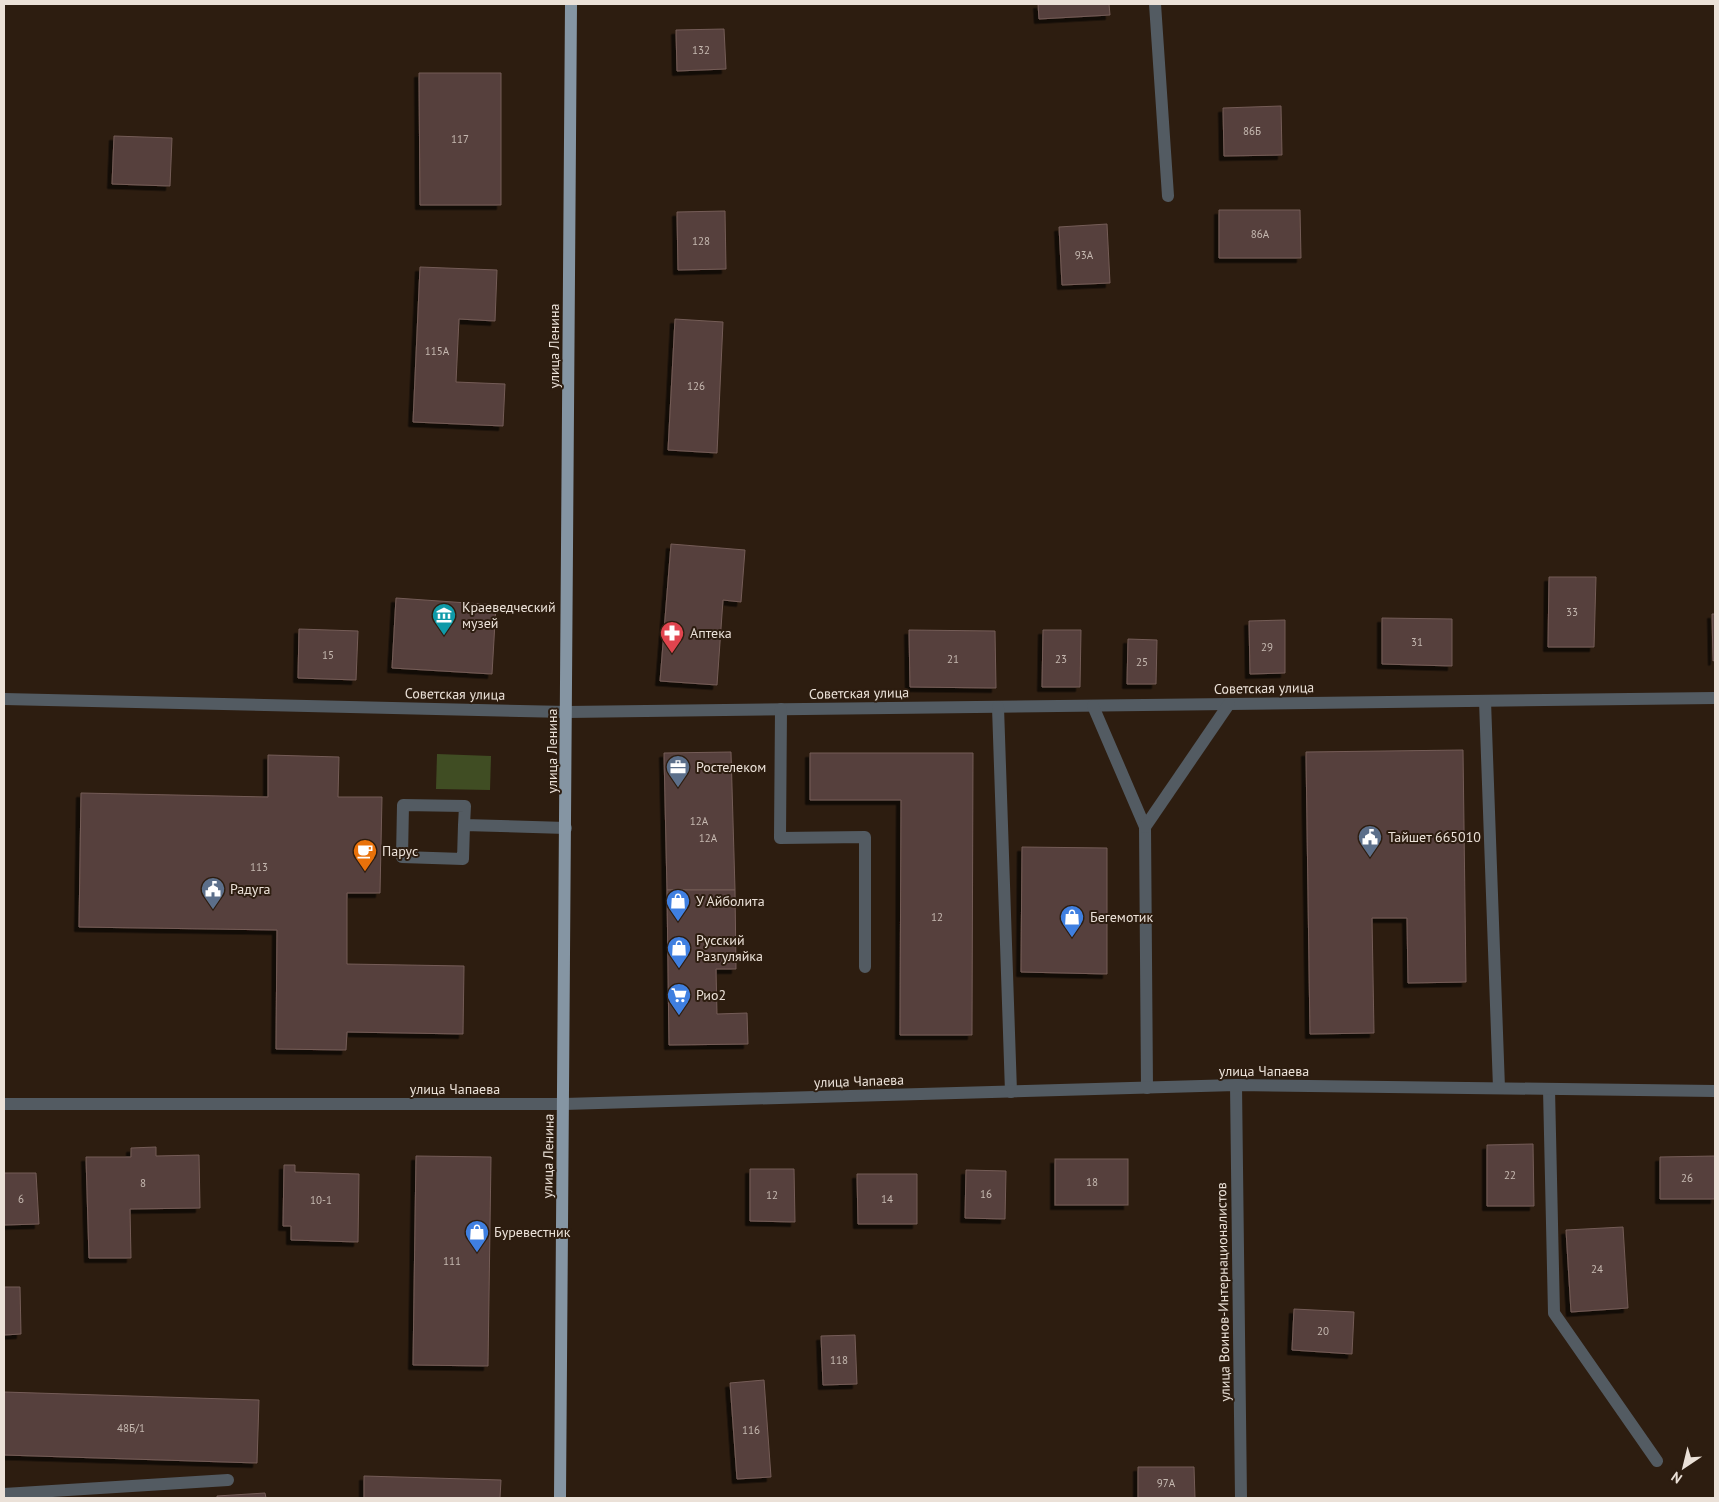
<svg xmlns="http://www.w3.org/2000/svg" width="1719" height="1502" font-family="'PT Sans',sans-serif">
<defs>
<filter id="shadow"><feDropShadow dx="-4.5" dy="4.5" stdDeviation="0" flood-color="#0009"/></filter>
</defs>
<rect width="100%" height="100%" fill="#2d1d10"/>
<path fill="#404d23" d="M437,754L491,756L490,790L436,789Z"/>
<g fill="#57403c" stroke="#745c57" filter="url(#shadow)">
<path d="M1038,4H1109L1110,15L1039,19Z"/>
<path d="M724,29L726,69L677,71L676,30Z"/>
<path d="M419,73H501V205H420Z"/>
<path d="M1281,106L1282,155L1224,156L1223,108Z"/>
<path d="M114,136L172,138L170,186L112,184Z"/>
<path d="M1219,210H1300L1301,258H1219Z"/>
<path d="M725,211L726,269L678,270L677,212Z"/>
<path d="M1107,224L1110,283L1062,285L1059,227Z"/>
<path d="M420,267L497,270L495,321L459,319L456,382L505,384L503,426L413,422Z"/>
<path d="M675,319L723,322L717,453L668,450Z"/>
<path d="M671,544L745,550L741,602L723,600L717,685L660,681Z"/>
<path d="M1549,577H1596L1594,647H1548Z"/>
<path d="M396,598L496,605L492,674L392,668Z"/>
<path d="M1712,614H1715V660L1713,661Z"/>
<path d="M1382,618L1452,619V666L1382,664Z"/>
<path d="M1285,620V673L1250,674L1249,621Z"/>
<path d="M299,629L358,631L356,680L298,678Z"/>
<path d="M909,630L995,631L996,688L910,687Z"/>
<path d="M1043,630H1081L1080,687H1042Z"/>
<path d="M1128,639L1157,640L1156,684H1127Z"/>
<path d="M1463,750L1466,982L1408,983L1407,918H1372L1374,1033L1310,1034L1306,752Z"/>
<path d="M731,752L735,890H667L664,753Z"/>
<path d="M810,753H973L972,1035H900L901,800H810Z"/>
<path d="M268,755L339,757L338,797H382L380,893H347V964L464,966L463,1034L347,1032L346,1050L276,1049L277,930L79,927L81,793L268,797Z"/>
<path d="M1022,847L1107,848V974L1021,972Z"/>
<path d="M667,890H735L736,969H716L717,1014L747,1013L748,1044L669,1045Z"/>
<path d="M1533,1144L1534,1206H1487V1145Z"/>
<path d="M156,1147V1156L199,1155L200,1208L130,1209L131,1258H89L86,1157H131V1148Z"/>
<path d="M416,1156L491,1157L488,1366L413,1365Z"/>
<path d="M1715,1156V1199H1660V1157Z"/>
<rect x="1055" y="1159" width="73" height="46"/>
<path d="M284,1165H295V1172L359,1174L358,1242L291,1240V1226H283Z"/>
<path d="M750,1169H794L795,1222L750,1221Z"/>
<path d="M966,1170L1006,1171L1005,1219L965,1218Z"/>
<path d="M4,1173H36L39,1224L4,1225Z"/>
<path d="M857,1174H917V1224H858Z"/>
<path d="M1623,1227L1628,1308L1571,1312L1566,1230Z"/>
<path d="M4,1287H20L21,1334L4,1335V1363Z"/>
<path d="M1294,1309L1354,1312L1352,1354L1292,1350Z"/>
<path d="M855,1335L857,1384L823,1385L821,1336Z"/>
<path d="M764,1380L771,1477L737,1479L730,1383Z"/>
<path d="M4,1392L259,1400L257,1463L4,1455Z"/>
<path d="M1138,1467H1194L1195,1498H1138Z"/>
<path d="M364,1476L501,1480L500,1498H364Z"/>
<path d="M265,1493L266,1498H217V1496Z"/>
</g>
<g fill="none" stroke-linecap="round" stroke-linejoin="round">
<g stroke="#535b62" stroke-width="12">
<path d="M1155,4L1168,196"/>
<path d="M4,699L567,712L1715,698"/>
<path d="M1485,701L1499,1088"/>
<path d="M1093,706L1145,827L1147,1088"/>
<path d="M998,707L1011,1092"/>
<path d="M781,709L780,838L865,837V967"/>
<path d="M464,825L463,859L402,857L403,805L465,806L464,825L566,828"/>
<path d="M1145,827L1229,704"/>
<path d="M1236,1085L1241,1498"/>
<path d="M1549,1089L1554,1313L1657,1461"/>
<path d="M4,1104H564L1236,1085L1715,1091"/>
<path d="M4,1494L228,1480"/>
</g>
<path stroke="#8595a3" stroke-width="12" d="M560,1498L571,4"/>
</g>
<defs>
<g id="museum-pin" transform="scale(1.25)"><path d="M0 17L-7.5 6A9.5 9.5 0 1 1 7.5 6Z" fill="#0f9aa8" stroke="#2d1d10"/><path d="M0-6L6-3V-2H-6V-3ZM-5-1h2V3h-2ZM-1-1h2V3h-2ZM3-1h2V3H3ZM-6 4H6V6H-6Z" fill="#fff"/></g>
<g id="pharmacy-pin" transform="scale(1.25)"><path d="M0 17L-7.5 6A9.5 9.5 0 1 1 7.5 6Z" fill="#e0444e" stroke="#2d1d10"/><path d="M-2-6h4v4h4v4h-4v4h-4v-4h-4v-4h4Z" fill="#fff"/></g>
<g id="office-pin" transform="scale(1.25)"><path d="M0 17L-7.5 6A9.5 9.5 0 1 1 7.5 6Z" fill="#5c6f8a" stroke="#2d1d10"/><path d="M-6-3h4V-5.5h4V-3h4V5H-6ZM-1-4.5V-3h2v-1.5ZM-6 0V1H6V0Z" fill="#fff"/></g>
<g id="civic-pin" transform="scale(1.25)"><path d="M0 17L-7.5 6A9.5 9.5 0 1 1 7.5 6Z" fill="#5c6f8a" stroke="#2d1d10"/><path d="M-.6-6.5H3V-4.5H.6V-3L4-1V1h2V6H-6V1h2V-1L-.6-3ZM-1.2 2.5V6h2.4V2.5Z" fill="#fff"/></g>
<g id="cafe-pin" transform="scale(1.25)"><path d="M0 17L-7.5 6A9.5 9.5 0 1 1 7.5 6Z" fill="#e8710a" stroke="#2d1d10"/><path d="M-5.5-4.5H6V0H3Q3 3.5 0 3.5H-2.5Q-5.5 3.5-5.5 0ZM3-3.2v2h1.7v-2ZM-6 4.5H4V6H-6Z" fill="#fff"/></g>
<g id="shop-pin" transform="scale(1.25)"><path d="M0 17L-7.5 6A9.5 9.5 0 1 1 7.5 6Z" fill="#3f7fe0" stroke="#2d1d10"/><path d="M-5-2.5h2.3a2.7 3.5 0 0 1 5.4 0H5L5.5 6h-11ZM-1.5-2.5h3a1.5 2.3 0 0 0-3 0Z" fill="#fff"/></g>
<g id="supermarket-pin" transform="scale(1.25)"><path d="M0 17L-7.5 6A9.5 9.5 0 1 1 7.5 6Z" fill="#3f7fe0" stroke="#2d1d10"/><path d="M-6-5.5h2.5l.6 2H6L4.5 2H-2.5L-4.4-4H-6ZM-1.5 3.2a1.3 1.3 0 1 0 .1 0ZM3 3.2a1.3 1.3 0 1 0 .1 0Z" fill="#fff"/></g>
</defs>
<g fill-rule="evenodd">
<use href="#museum-pin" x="444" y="615"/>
<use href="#pharmacy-pin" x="672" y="633"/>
<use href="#office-pin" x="678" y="767"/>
<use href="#civic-pin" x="1370" y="837"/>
<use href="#cafe-pin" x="365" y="851"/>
<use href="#civic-pin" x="213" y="889"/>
<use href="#shop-pin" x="678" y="901"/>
<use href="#shop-pin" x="1072" y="917"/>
<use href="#shop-pin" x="679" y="948"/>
<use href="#supermarket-pin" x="679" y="995"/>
<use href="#shop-pin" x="477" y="1232"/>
</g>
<g text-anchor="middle" stroke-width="4" stroke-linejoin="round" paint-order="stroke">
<g font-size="11" fill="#c6b9b1">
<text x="701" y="54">132</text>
<text x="1252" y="135">86Б</text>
<text x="460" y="143">117</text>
<text x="1260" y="238">86А</text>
<text x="701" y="245">128</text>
<text x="1084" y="259">93А</text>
<text x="437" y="355">115А</text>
<text x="696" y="390">126</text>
<text x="1572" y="616">33</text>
<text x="1417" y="646">31</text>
<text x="1267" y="651">29</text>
<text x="328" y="659">15</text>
<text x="953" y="663">21</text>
<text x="1061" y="663">23</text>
<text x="1142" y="666">25</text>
<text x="699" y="825">12А</text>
<text x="708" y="842">12А</text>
<text x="259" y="871">113</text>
<text x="937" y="921">12</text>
<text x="1510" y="1179">22</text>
<text x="1687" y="1182">26</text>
<text x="1092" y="1186">18</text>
<text x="143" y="1187">8</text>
<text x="986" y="1198">16</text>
<text x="772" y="1199">12</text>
<text x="21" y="1203">6</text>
<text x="887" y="1203">14</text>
<text x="321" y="1204">10-1</text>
<text x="452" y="1265">111</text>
<text x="1597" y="1273">24</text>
<text x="1323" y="1335">20</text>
<text x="839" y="1364">118</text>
<text x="131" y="1432">48Б/1</text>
<text x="751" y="1434">116</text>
<text x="1166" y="1487">97А</text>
</g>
<g font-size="14" fill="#ebe1d8" stroke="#2d1d10">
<text transform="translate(554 346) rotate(-90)" y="5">улица Ленина</text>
<text transform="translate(1264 688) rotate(-1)" y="5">Советская улица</text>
<text transform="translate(859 693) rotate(-1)" y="5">Советская улица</text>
<text transform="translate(455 694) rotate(1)" y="5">Советская улица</text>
<text transform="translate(552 751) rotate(-90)" y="5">улица Ленина</text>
<text x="1264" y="1076">улица Чапаева</text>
<text transform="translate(859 1081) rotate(-2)" y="5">улица Чапаева</text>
<text x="455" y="1094">улица Чапаева</text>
<text transform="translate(548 1156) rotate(-89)" y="5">улица Ленина</text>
<text transform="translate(1223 1292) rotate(-91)" y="5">улица Воинов-Интернационалистов</text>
</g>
<g font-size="14" fill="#ebe1d8" stroke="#2d1d10" text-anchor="start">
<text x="462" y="612">Краеведческий<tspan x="462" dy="16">музей</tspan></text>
<text x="690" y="638">Аптека</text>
<text x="696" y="772">Ростелеком</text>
<text x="1388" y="842">Тайшет 665010</text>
<text x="382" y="856">Парус</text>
<text x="230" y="894">Радуга</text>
<text x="696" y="906">У Айболита</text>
<text x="1090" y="922">Бегемотик</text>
<text x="696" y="945">Русский<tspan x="696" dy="16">Разгуляйка</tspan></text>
<text x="696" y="1000">Рио2</text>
<text x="494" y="1237">Буревестник</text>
</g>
</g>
<rect width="1719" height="1502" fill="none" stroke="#ebe1d8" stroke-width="10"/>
<g transform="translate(1684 1467) rotate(215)" stroke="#2d1d10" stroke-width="4" paint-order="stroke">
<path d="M0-4L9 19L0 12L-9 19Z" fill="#ebe1d8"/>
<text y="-8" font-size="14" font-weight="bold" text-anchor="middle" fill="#ebe1d8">N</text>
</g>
</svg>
